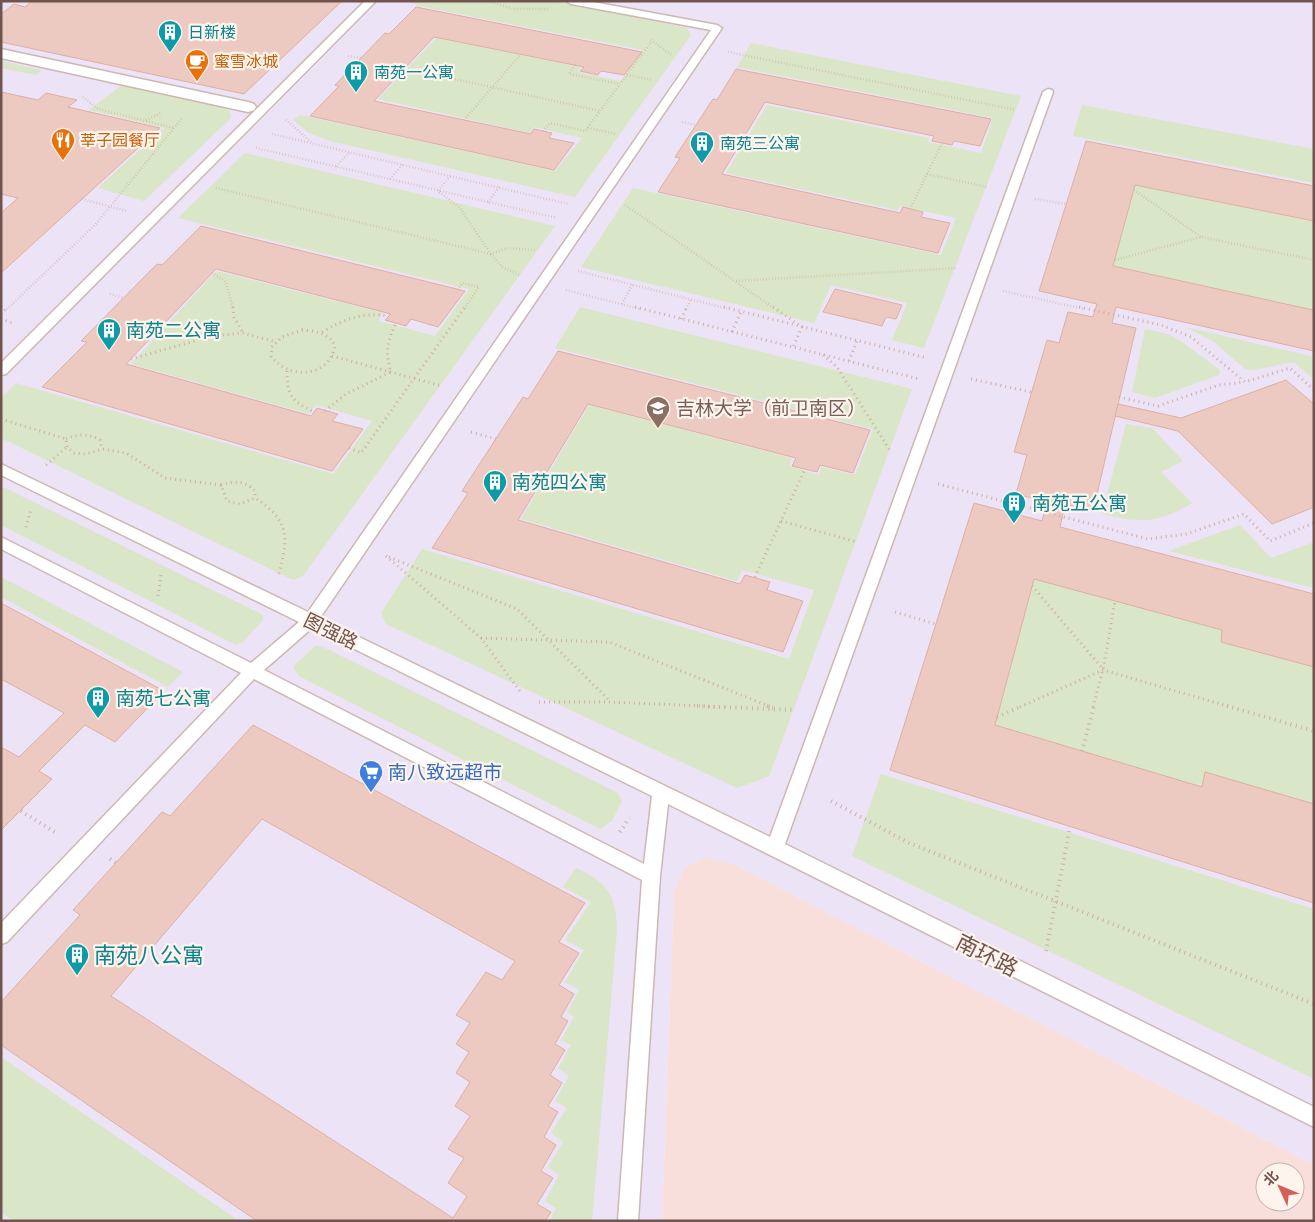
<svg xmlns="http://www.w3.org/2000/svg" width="1315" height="1222" font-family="'Exo 2','Noto Sans SC',sans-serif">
<rect width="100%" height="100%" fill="#faefe7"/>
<path fill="#f9dfdc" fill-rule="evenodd" d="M705,857L735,865L1314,1165V1221H662L674,891L685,868ZM1265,1172H1295V1202H1265Z"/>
<path fill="#ece3f6" d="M1,1H1314V1165L735,865L705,858L685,868L674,891L662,1221H1Z"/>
<g fill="#d9e6c7">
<path d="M410,1H554L687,28L691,35L575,197L330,141L309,133L293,120L300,115L555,171L582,138L534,127L530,133L378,99L436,38L581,67L578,72L621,81L643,50L419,6Z"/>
<path d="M751,43L1021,96L924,348L892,340L907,303L831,285L814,323L581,267L633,188L941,255L956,218L900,206L897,210L726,173L767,105L929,138L928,142L981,153L993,118L737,67Z"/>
<path d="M1,61L42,70L36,75L1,68Z"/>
<path d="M122,85H131L223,106L230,111L231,118L144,201L98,188L164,128L89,110Z"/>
<path d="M1082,105L1314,149V183L1073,136Z"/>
<path d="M245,153L555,226L303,576L293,580L1,438V398L16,383L333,474L372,421L316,405L309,414L131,364L216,271L383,313L378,321L435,336L469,289L178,218Z"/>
<path d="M1135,185L1314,221L1313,310L1113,266Z"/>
<path d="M580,307L912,389L769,776L737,788L386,624L381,613L422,549L789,659L814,590L742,570L737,581L521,519L589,405L792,458L789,466L819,475L821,467L855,475L873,429L555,348Z"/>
<path d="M1185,327L1314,357V380L1294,362L1254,370L1245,369L1213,341Z"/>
<path d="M1145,329L1168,334L1182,342L1220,370L1219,375L1155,398L1132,392Z"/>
<path d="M1126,424L1152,428L1183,461L1161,472L1192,503C1157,524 1141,523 1102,514Z"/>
<path d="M1,486L263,615V620L243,642L236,645L1,525Z"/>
<path d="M1240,525L1271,558L1314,542V588L1169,551Z"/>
<path d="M1,577L183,672L168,687L1,597Z"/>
<path d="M1034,579L1222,630L1221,642L1314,667V804L1205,772L1202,787L995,725Z"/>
<path d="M315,646L323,647L618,793L622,801L612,821L600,829L299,676L293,667Z"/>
<path d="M881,774L1314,909V1079L852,856Z"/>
<path d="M576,868C608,883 616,895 617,930L592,1221H550L556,1208L545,1201L559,1175L548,1167L563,1142L551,1133L567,1108L555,1101L569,1076L558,1068L571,1045L561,1040L574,1017L567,1012L579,990L565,982L584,950L565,940L591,902L563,887Z"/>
<path d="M1,1057L239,1221H13L1,1212Z"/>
</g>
<g fill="#edcac1" stroke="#deafa3" fill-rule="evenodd">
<path d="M32,1H342L244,94L1,42V14L14,4L25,7Z"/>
<path d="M416,7L642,52L624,75L601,71L598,75L580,71L584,67L434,37L374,101L531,134L534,129L552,133L549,138L574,143L554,170L310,116L339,86L335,85L385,33L389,34Z"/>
<path d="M736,69L991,119L980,146L954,141L952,145L932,141L934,136L765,102L722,174L900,213L903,207L923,212L921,217L950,223L938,253L658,192L680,158L675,157L696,125L713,99L717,100Z"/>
<path d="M1,92L38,100L46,93L77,100L68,107L160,128L1,273V213L18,198L1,194Z"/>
<path d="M1086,141L1314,186V221L1135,185L1113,266L1313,310L1314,304V351L1116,307L1112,323L1136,328L1093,511L1065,504L1060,527L1314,594V667L1221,642L1222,630L1034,579L995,725L1202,787L1205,772L1314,804V903L890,770L974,503L1042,521L1047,502L1016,494L1027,455L1014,452L1047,340L1059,343L1068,312L1093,317L1097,304L1039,291Z"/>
<path d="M201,226L465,291L438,327L411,319L406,326L385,320L391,314L216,269L126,364L311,416L317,408L338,414L332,421L363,429L332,471L42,387L87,342L81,341L157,264L162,265Z"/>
<path d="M835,289L902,305L896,319L886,317L882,326L823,312Z"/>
<path d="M558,351L870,430L853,473L820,465L817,472L792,466L796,458L588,404L518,520L740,584L745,575L770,582L767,590L803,601L783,652L432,548L468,493L462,491L523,397L528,399Z"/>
<path d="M1286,380L1314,404V507L1272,524L1178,431L1115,416L1118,404L1181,418Z"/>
<path d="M1,603L164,691L115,742L85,725L39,771L52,779L1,830V747L19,757L64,713L1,679Z"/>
<path d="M253,725L585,903L559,942L579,953L559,985L574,994L561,1017L568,1021L555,1044L565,1050L550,1075L562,1083L548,1106L558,1112L544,1137L556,1145L541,1171L553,1178L537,1204L551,1212L545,1221H257L1,1045V1002L80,915L73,910L162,812L170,816ZM262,819L515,961L502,980L486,972L456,1015L470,1023L456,1044L469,1052L456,1073L470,1082L455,1106L470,1116L448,1149L464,1158L448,1183L467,1196L453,1218L111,996Z"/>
</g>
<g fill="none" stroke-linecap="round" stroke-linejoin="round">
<g stroke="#cdb8b1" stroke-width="3">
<g id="service">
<path d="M365,1H376L6,374L1,375V363Z"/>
<path d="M566,1H588L717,25L722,28L320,618L770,837L1043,92L1048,89L1052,90L1053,92L785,844L1314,1107V1127L668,804L660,876L638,1221H618L642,880L254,679L7,942L1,944V923L241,673L1,549V537L251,663L299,622L1,475V464L308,612L711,30L571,4ZM312,628L652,796L644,864L264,670Z"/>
</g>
</g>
<g stroke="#cdb8b1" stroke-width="3">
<path id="pedestrian" d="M1,49L248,102L254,104L256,107L254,110L248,112L1,58Z"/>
</g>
<g stroke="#d1ada4" stroke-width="2.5" stroke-dasharray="0.5 2.5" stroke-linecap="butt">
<path d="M489,1L513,9H550"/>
<path d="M651,40L672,55"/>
<path d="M728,52L1016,110"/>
<path d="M348,56L361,58"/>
<path d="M575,65L569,74L620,84"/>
<path d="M405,68L600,111"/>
<path d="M627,75L653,80"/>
<path d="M83,97L98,109L174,128"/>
<path d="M146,120L161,113"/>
<path d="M286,120L311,142"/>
<path d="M464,120L521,54"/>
<path d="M682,122L696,125"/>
<path d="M588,128L616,134"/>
<path d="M543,131L550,123L585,131L652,41"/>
<path d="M272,134L568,204"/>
<path d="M256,148L557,218"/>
<path d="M336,166L349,153"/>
<path d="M927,174L988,187"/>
<path d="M450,176L438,191L459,207L491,254L507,248L536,250"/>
<path d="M390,179L402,165"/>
<path d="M216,188L491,254L502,267L519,275"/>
<path d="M1134,190L1201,237"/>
<path d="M82,199L127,211"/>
<path d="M1035,199L1066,204"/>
<path d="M488,202L499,187"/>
<path d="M625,205L775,309"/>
<path d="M910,209L942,143"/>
<path d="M1115,260L1201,237L1314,260"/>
<path d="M578,271L729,309"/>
<path d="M212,273L226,282L233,309"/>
<path d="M736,281L957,268"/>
<path d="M458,290L462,283L479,287L464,309"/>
<path d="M566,290L640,309"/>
<path d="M1003,291L1085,309"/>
<path d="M110,294L124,298"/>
<path d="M622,304L632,285"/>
<path d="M7,309L95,225L183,117"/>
<path d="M686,309L691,299"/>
</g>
<g stroke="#d1ada4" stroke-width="3" stroke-dasharray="1 4" stroke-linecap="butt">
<path d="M233,307L234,317L243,333"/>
<path d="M635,307L919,379"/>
<path d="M724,307L927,358"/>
<path d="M773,307L802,327L793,347"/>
<path d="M1079,307L1161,325L1191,337L1245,382L1290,368L1314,390"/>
<path d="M1,314L8,307"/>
<path d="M1,319L15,324"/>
<path d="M681,319L687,307"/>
<path d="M302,330C315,331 330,333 335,346C329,378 288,380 271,356L272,347L282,337Z"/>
<path d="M322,332C344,319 363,312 389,316"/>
<path d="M732,332L741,312"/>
<path d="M823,355L837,367L891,452"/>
<path d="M332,356L442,386"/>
<path d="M131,359L212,336L243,333L276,342"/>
<path d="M849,361L857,341"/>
<path d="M287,371C287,396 292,401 314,412"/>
<path d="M971,379L1031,392"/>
<path d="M1119,397L1158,406L1219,385L1244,382"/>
<path d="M325,411L346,394L391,372C385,353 387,341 396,323"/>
<path d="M1,419L66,439L67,447L74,453L86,454L102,449L126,453L165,478L221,485L227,501L240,504L255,498C290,520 289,539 278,576"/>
<path d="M471,432L496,439"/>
<path d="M66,439C78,434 88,433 100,440L102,449"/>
<path d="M349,448L361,453L465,307"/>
<path d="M46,465L67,447"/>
<path d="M938,484L1148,539L1186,534L1244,514L1270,541L1314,523"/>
<path d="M221,485C234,481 245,480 255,491V498"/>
<path d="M781,521L857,542"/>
<path d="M26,527L31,509"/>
<path d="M386,556L481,638L522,694"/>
<path d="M389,557L517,609L610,701"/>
<path d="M755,577L805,469"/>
<path d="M1032,586L1103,669"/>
<path d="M158,596L161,575"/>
<path d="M895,612L936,624"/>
<path d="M481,638L609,642L771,707"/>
<path d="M539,702H610L726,707"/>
<path d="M1020,707L1103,670L1231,707"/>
<path d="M1093,707L1103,670L1115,601"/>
</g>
<g stroke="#d1ada4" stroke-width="4" stroke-dasharray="1 4.5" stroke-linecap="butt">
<path d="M697,706L795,710"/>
<path d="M767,706L773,708"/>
<path d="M1227,706L1314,731"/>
<path d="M997,717L1022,706"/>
<path d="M1082,751L1094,706"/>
<path d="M831,801L909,843L1314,1004"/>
<path d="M21,811L58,834"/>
<path d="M620,832L629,818"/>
<path d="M110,859L116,863"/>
<path d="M1046,951L1070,827"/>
</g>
<use href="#service" fill="#fff" fill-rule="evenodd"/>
<use href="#pedestrian" fill="#fff" fill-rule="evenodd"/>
</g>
<defs>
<g id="building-pin" transform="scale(1.25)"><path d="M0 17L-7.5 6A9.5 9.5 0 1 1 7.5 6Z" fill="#0f9aa8" stroke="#fdf4ed"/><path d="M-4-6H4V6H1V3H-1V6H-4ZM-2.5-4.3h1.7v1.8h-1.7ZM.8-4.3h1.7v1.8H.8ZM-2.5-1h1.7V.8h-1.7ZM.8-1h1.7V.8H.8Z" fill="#fff"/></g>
<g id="cafe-pin" transform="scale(1.25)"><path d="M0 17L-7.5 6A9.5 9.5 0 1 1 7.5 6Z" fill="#e8710a" stroke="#fdf4ed"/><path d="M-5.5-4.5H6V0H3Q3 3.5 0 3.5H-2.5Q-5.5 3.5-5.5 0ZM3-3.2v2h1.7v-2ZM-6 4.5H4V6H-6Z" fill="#fff"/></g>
<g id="restaurant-pin" transform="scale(1.25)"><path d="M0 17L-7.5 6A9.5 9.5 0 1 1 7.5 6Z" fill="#e8710a" stroke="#fdf4ed"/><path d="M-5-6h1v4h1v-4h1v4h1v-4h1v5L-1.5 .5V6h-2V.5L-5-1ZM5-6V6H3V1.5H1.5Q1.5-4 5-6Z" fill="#fff"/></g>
<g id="university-pin" transform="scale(1.25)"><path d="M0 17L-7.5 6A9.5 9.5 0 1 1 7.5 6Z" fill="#8d6e63" stroke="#fdf4ed"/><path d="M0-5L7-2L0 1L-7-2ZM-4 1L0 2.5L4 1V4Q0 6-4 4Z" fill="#fff"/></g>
<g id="supermarket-pin" transform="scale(1.25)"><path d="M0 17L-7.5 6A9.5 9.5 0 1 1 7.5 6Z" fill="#3f7fe0" stroke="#fdf4ed"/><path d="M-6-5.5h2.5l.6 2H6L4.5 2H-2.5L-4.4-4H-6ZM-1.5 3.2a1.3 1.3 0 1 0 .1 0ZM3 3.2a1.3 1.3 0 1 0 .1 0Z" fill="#fff"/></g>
</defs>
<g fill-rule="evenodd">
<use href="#building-pin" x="170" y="32"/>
<use href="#cafe-pin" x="197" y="61"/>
<use href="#building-pin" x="356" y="72"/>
<use href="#restaurant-pin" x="63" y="140"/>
<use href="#building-pin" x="702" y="143"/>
<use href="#building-pin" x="109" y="330"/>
<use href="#university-pin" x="658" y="408"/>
<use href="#building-pin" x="495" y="482"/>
<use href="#building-pin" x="1014" y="503"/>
<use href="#building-pin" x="98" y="698"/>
<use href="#supermarket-pin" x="371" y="772"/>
<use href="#building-pin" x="77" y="955"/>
</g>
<g text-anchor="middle" stroke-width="4.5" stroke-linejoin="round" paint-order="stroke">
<g font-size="16" fill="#0d838f" stroke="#fdf4ed" text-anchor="start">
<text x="188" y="38">日新楼</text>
<text x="374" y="78">南苑一公寓</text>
<text x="720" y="149">南苑三公寓</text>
</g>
<g font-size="16" fill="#c56008" stroke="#fdf4ed" text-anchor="start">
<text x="214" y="67">蜜雪冰城</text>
<text x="80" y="146">莘子园餐厅</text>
</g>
<g font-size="19" fill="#0d838f" stroke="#fdf4ed" text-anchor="start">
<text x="126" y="337">南苑二公寓</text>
<text x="512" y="489">南苑四公寓</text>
<text x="1032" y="510">南苑五公寓</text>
<text x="116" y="705">南苑七公寓</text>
</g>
<g font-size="19" fill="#785e54" stroke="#fdf4ed" text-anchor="start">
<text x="676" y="415">吉林大学（前卫南区）</text>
</g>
<g font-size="19" fill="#71544e" stroke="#fdf4ed">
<text transform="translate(331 631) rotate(26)" y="7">图强路</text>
</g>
<g font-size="19" fill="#366cbe" stroke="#fdf4ed" text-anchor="start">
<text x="388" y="779">南八致远超市</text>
</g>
<g font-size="22" fill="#0d838f" stroke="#fdf4ed" text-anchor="start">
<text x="94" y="963">南苑八公寓</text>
</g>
<g font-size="22" fill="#71544e" stroke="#fdf4ed">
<text transform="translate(987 955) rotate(27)" y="8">南环路</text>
</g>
</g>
<rect width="1315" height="1222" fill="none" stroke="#71544e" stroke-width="5"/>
<g transform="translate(1280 1187) rotate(314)"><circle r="24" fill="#fdf4ed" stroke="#c5b4ad"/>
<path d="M0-4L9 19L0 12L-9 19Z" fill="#d75d58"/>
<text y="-8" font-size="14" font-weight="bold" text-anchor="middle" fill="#71544e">北</text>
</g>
</svg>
